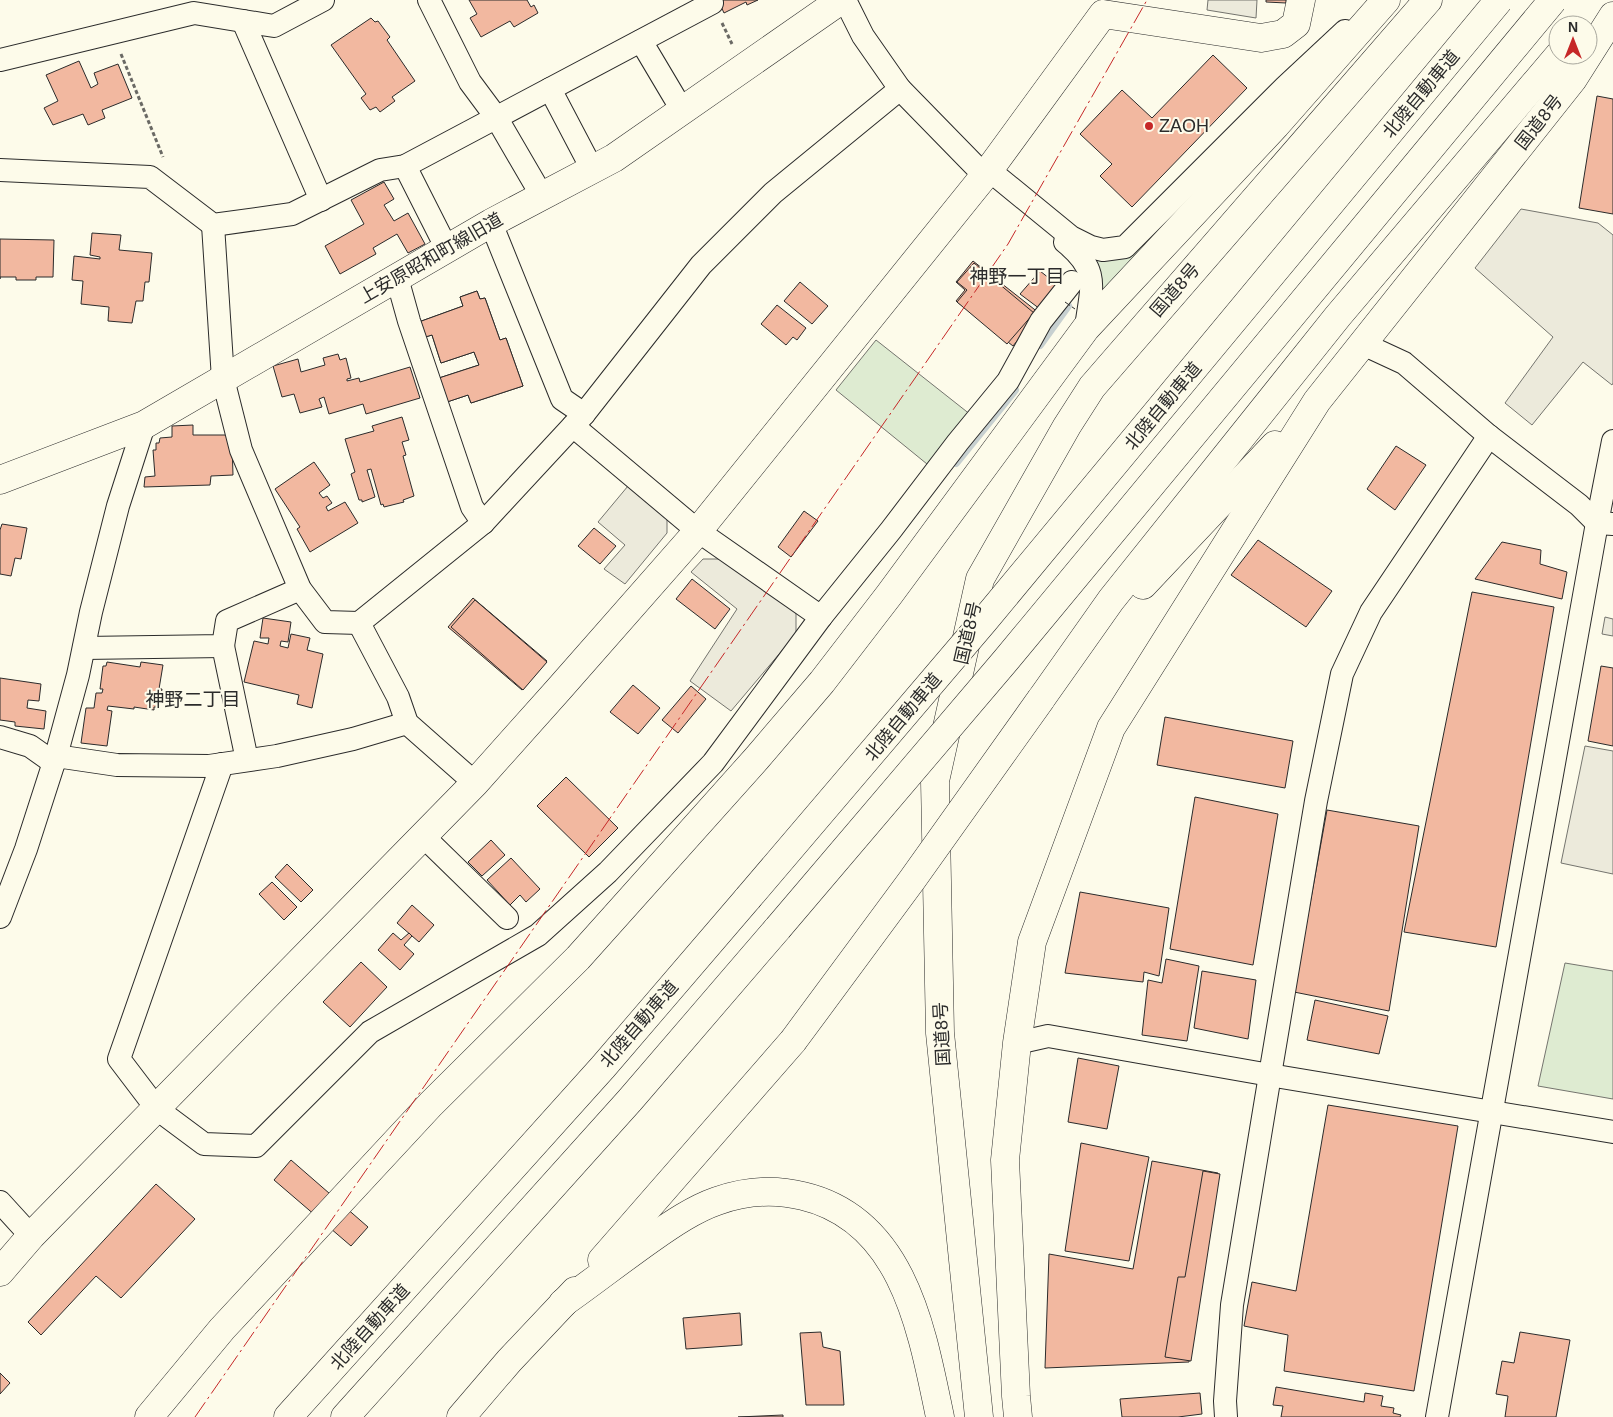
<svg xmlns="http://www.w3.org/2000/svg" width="1613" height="1417" font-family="Helvetica,'Noto Sans JP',sans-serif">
<rect width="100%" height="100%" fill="#fdfbea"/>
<g fill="#deebd1" stroke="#74746e">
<path d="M1156,237L1096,306L1094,258L1127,256Z"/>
<path d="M876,340L971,415L927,464L836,390Z"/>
<path d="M1565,963L1613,971V1099L1538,1086Z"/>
</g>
<g fill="#eceadb" stroke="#74746e">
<path d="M1208,0H1257L1256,18L1207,10Z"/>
<path d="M1521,209L1598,223L1613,235V383L1612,385L1583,362L1532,425L1505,403L1553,337L1475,268Z"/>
<path d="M628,486L667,514V533L625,584L604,569L625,545L598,522Z"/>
<path d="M703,559H724L796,612V634L731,711L690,681L737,609L691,572Z"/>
<path d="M1605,617L1613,619V636L1602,634Z"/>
<path d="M1585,746L1613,751V874L1561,863Z"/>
</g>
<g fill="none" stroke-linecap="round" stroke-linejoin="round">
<g stroke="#c7d0d0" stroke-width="8">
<path d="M1040,345L1068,306"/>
<path d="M956,463L1015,390"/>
</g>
</g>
<g fill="#f2b8a0" stroke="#2b2b2b">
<path d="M469,0H527L531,7L534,5L538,13L514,27L510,21L481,37L470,18L477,14Z"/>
<path d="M718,0H758L747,5L746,2L724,13Z"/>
<path d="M1266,0H1286V3L1266,2Z"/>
<path d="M371,18L375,22L378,21L390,37L387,40L415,81L392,97L395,101L380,112L376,107L370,110L361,98L366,94L331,45Z"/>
<path d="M1213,55L1247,88L1132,207L1100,176L1112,164L1080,134L1122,90L1152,118Z"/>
<path d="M79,61L91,88L98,84L94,73L118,64L132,98L102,110L105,118L88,125L83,114L53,125L44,108L58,101L46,75Z"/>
<path d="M1597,96L1613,99V214L1579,208Z"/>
<path d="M384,182L394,199L384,205L394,221L408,213L425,244L408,253L397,234L373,248L376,254L340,274L325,246L364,224L351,200Z"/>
<path d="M92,233L121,235L119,250L152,253L149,282H145L143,301H136L132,323L108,321L109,307L81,304L83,281L72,280L74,256L100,259V257L90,255Z"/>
<path d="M0,239L54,240L53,277H36V280H16V277H0V279Z"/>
<path d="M973,261L1039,313L1013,346L956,301L965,290L956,282Z"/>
<path d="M974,263L1034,313L1007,344L957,302L967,290L957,282Z"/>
<path d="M1040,271L1059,286L1040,309L1020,294Z"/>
<path d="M800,282L828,306L812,324L784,301Z"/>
<path d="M477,291L480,299L485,298L500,340L506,338L523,386L471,403L468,395L447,402L439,378L479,365L474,352L441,363L432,335L422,338L416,323L463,306L460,297Z"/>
<path d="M477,291L480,299L485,298L500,340L506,338L523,386L471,403L468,395L447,402L439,378L479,365L474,352L441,363L432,335L422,338L416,323L463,306L460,297Z"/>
<path d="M777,305L806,328L797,340L793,337L786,345L761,324Z"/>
<path d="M338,354L340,360L346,358L351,378L347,379V381L359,378L360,382L410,367L420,398L366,414L363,404L329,414L324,397L319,399L322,407L300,413L294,394L282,397L273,366L298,359L301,372L325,365L323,358Z"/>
<path d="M402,417L409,440L402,442L406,455L403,456L414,496L403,500L404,502L384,507L383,504L381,505L371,469L367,470L375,497L362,502V500H359L351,474L355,472L345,439L374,431L372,426Z"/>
<path d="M193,425V435H228L232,444L233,475L211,476L210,485L144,487L145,477L155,476L153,450H156V443H159L160,438L172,437V426Z"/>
<path d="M1396,446L1426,465L1395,510L1367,489Z"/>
<path d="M314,462L330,485L319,493L323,498L327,496L332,503L326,507L328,511L345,502L358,523L310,552L297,529L300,527L275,489Z"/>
<path d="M804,511L818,521L791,557L778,547Z"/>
<path d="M2,524L27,528L21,559L15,558L11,576L0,574V530Z"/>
<path d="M594,528L616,546L600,564L578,546Z"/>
<path d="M1258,540L1332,591L1306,627L1231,575Z"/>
<path d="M1502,542L1541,550L1540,564L1567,572L1562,599L1475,579Z"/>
<path d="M692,579L730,609L715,629L676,599Z"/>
<path d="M1472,592L1554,607L1496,947L1404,932Z"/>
<path d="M473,598L547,661L522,690L448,627Z"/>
<path d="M475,600L547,662L523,690L451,627Z"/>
<path d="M263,618L291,622L288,642L281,641L280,646L288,648L291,634L310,638L307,650L323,654L312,708L297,704L299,695L244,682L254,641L268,644L269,638H260Z"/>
<path d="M107,662L140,667L141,662L163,665L159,689H162L159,707H154V710L134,707V709L108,706L107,710L112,711L107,746L81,743L86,708H94L96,693H102L103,689H100L103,666H106Z"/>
<path d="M1601,666L1613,668V746L1588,741Z"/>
<path d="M0,678L41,684L39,701L28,700L27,708L46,711L44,729L15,726V722L0,720Z"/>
<path d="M633,685L660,708L638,734L610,712Z"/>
<path d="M691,686L706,699L678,733L662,720Z"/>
<path d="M1165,717L1293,741L1285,788L1157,765Z"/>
<path d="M566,777L618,828L589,857L537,806Z"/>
<path d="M1195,797L1278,814L1253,965L1170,949Z"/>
<path d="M1327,810L1419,826L1389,1011L1294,992Z"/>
<path d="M491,840L505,855L482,876L468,862Z"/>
<path d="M511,858L540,889L526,902L520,895L510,905L487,880Z"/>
<path d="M287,864L313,890L301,902L275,877Z"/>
<path d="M272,882L297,907L284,920L259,894Z"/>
<path d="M1080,892L1169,908L1159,976L1144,972L1143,982L1065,973Z"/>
<path d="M412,905L434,925L419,942L397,923Z"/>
<path d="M393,933L401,940L409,933L412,936L404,945L414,954L400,970L378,950Z"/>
<path d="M1166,959L1199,966L1187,1041L1142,1035L1148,980L1162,983Z"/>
<path d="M361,962L387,987L350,1027L323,1002Z"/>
<path d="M1202,971L1256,980L1248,1039L1194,1028Z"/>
<path d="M1315,1000L1388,1016L1379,1054L1307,1040Z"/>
<path d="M1078,1058L1119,1066L1107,1129L1068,1122Z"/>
<path d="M1328,1105L1458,1126L1414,1391L1284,1371L1288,1335L1244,1326L1252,1282L1296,1291Z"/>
<path d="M1081,1143L1149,1157L1129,1261L1065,1251Z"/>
<path d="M291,1160L368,1227L351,1246L274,1180Z"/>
<path d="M1152,1161L1218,1173L1189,1362L1045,1368L1049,1254L1133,1269Z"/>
<path d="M1203,1171L1220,1174L1191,1361L1165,1357L1178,1277H1185Z"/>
<path d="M156,1184L195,1219L121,1298L96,1276L41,1335L28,1322Z"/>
<path d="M740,1313L742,1345L686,1349L683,1318Z"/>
<path d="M821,1332L823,1347L840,1351L844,1405H806L800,1333Z"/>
<path d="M1520,1332L1570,1340L1556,1417H1505L1508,1396L1496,1394L1502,1361L1514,1363Z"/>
<path d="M0,1373L10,1383L0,1394Z"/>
<path d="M1276,1387L1364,1402L1365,1393L1383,1396L1381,1406L1394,1408L1393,1413L1401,1415L1400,1417H1281L1283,1406L1273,1405Z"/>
<path d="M1200,1393L1202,1414L1178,1417H1122L1120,1399Z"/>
<path d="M783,1415V1417H738Z"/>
</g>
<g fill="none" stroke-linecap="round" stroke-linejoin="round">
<g stroke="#2b2b2b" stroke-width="24">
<g id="street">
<path d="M429,0L470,82L496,117L542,196"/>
<path d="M845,0L863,36L900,89L984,175"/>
<path d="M243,21L321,200"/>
<path d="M641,41L682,110"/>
<path d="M0,60L194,13L274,26L323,0"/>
<path d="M550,89L592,169"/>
<path d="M405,166L447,249"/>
<path d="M0,170L150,177L213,225L292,214L380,170L405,166L712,3"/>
<path d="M989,170L1071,237L1091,247L1103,250L1125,247L1285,87L1345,31"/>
<path d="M491,223L562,399L584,414"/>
<path d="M213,225L223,379L241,450L300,589L325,622L359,623"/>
<path d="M1065,242C1101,271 1091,287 1086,328"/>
<path d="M397,278L409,321L472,507L483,523"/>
<path d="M1363,344L1404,363L1489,436L1579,505L1597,523L1613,524"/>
<path d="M573,426L698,531L821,617L891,530L958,442L1008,381L1041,321L1072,282"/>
<path d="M223,646L247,760"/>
<path d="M84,648L223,646L227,621L300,589"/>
<path d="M0,737L30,746L54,763"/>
<path d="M56,756L117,765L209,766L277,756L353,739L407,723"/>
<path d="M222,764L119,1059L157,1109L204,1144L256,1146L370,1032L538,935L608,872L713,763L821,617"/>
<path d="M475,783L407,723L398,697L359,623L483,523L584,414L701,265L773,193L900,89"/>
<path d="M423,836L507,918"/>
<path d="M0,917L26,849L56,756L78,675L91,612L118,506L144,425"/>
<path d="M1017,1043L1048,1036L1270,1075L1316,801L1342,674L1371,612L1489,436"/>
<path d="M0,1202L31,1236"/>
<path d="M1226,1417L1225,1401L1232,1305L1270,1075L1613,1132"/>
<path d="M1437,1417L1597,523L1613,441"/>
</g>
</g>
<g stroke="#2b2b2b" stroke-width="29">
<g id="secondary">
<path d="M0,480L144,425L491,223L614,158L841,0"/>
<path d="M0,1272L31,1236L475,783L559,689L698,531L989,170L1103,14L1261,38L1283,34L1296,24L1301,0"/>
</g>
</g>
<g stroke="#2b2b2b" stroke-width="29">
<g id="highway">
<path d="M1143,585L1275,445"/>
<path d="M1041,699L1111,600L1338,316L1559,55"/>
<path d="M602,1260L793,1041"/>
<path d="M563,1303C593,1282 622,1259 652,1238C672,1224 694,1209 717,1201C745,1191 775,1189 803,1196C904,1220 922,1331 940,1417"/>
<path d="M149,1417L222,1329L431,1104L578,958L757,758L822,682L889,595L1086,328L1276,125L1386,0"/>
<path d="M288,1417L603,1067L748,898"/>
<path d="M345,1417L630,1100L778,928"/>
<path d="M461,1417L509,1361L575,1291"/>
<path d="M979,1417L940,1033L935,781L980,579L1067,426L1092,387L1428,0"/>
<path d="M1018,1417L1016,1396L1005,1160L1017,1043L1032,942L1111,728L1317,401L1573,79L1613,16"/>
</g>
</g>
<g stroke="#6a6964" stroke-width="3" stroke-dasharray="4 2.5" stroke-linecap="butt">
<path d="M722,23L732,44"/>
<path d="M121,54L163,157"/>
</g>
<use href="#street" stroke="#fdfbea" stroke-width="22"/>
<use href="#secondary" stroke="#fdfbea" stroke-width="28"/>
<use href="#highway" stroke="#fdfbea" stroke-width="28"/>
<g stroke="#2b2b2b" stroke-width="29" stroke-linecap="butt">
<g id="highway-bridge">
<path d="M748,898L984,621L1499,0"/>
<path d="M778,928L1006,660L1553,0"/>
<path d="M793,1041L912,880L1041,699"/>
</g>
</g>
<use href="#highway-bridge" stroke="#fdfbea" stroke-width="28"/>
<path stroke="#2b2b2b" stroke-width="1" stroke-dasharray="6 2.5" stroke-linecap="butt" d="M1065,302L1075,309"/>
<path stroke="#c62828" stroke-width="1" stroke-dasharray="18 4 2.5 4" stroke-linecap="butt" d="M195,1417L1008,244L1147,0"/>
</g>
<circle fill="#c62828" stroke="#fdfbea" stroke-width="2" cx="1149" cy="126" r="5"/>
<g text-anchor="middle" stroke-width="4" stroke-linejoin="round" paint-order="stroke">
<g font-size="18" fill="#2b2b2b" stroke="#fdfbea">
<text transform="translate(1421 94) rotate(-50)" y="6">北陸自動車道</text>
<text transform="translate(1539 122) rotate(-52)" y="6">国道8号</text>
<text transform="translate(431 258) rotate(-30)" y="6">上安原昭和町線旧道</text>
<text transform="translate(1175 290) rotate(-49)" y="6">国道8号</text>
<text transform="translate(1163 406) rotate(-50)" y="6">北陸自動車道</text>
<text transform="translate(968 633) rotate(-77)" y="6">国道8号</text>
<text transform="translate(903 717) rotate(-50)" y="6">北陸自動車道</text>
<text transform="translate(639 1024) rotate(-49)" y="6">北陸自動車道</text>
<text transform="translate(942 1034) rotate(-93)" y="6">国道8号</text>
<text transform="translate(370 1327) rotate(-48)" y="6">北陸自動車道</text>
</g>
<g font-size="18" fill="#2b2b2b" stroke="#fdfbea" text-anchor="start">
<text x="1159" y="132">ZAOH</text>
</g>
<g font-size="19" fill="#2b2b2b" stroke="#fdfbea">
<text x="1017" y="283">神野一丁目</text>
<text x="193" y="706">神野二丁目</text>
</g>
</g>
<g transform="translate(1573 40)"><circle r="24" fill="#fdfbea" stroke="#a9a89e"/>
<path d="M0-4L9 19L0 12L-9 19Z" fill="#c62828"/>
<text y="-8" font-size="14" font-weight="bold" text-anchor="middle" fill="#2b2b2b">N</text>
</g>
</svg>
